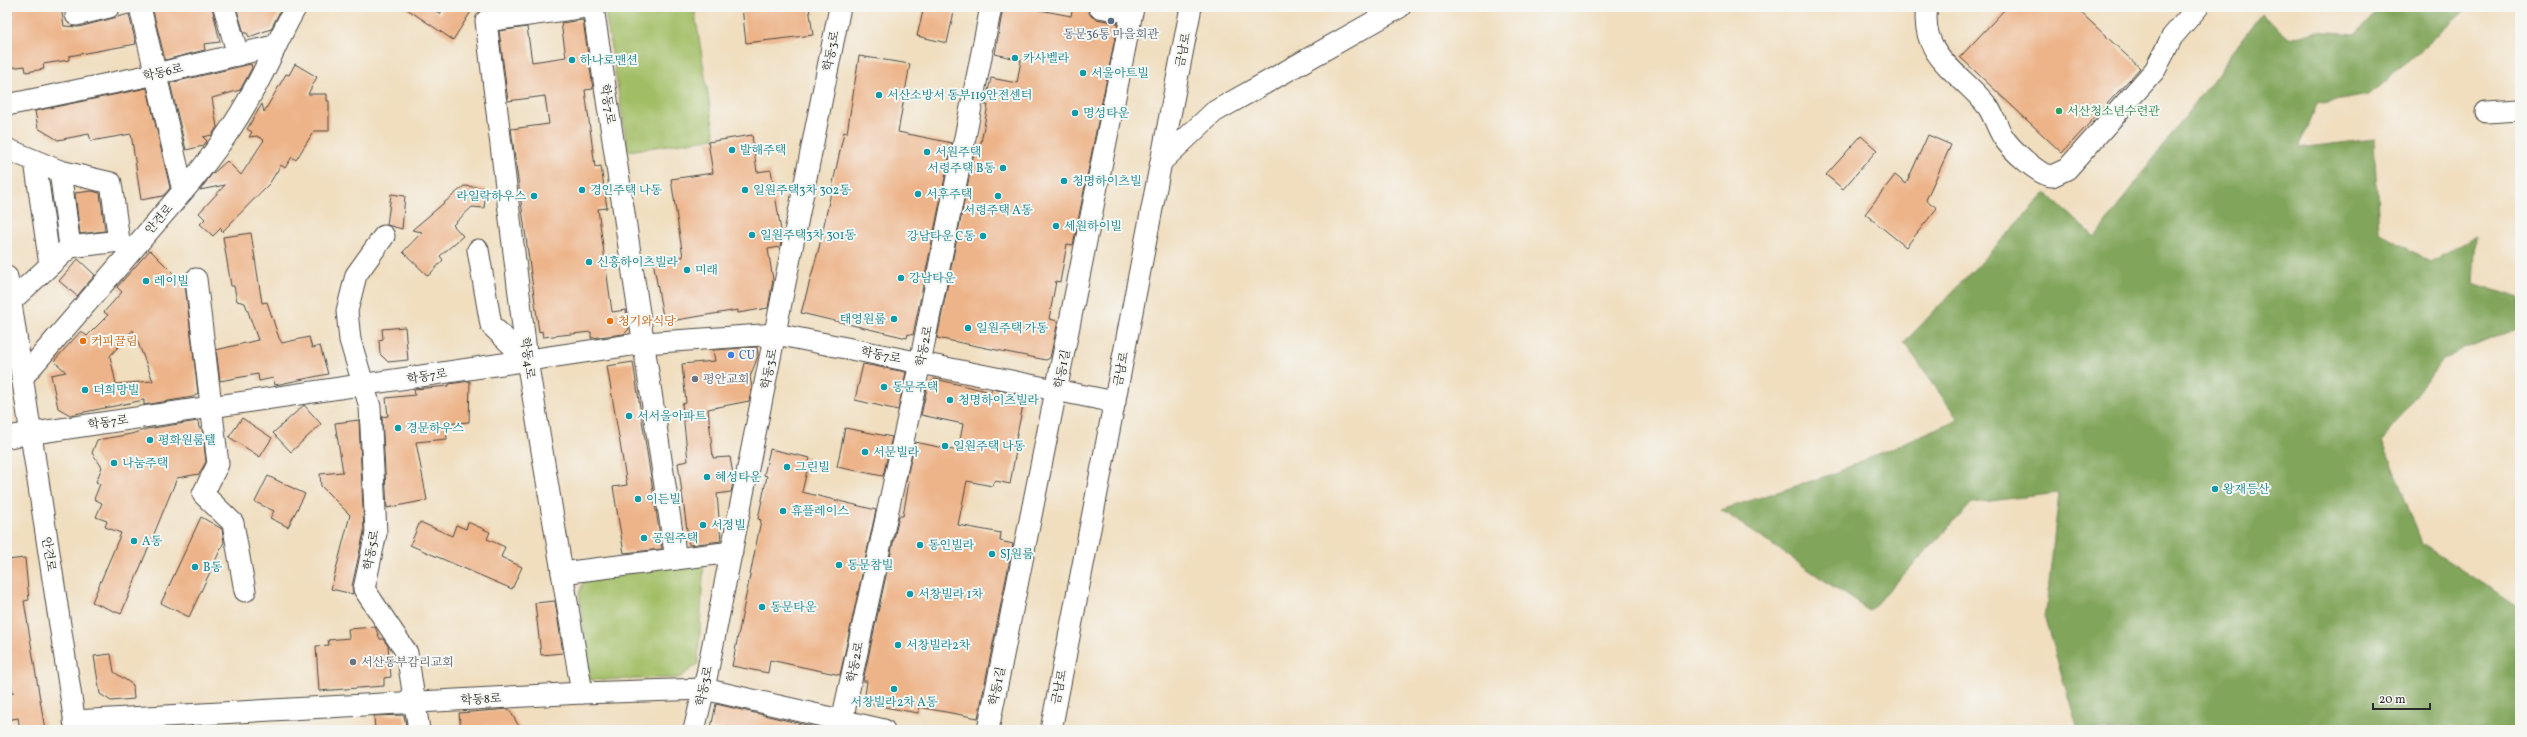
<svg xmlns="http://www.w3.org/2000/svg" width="2527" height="737" font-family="Vollkorn,'Noto Serif KR',serif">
<rect width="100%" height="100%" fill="#f6f6f2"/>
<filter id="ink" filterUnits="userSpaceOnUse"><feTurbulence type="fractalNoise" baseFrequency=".025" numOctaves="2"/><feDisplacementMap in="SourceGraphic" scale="8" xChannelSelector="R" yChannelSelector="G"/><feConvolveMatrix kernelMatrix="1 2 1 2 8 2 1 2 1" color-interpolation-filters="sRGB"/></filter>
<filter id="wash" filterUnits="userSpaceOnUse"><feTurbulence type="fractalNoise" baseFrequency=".012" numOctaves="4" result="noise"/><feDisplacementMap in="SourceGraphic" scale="16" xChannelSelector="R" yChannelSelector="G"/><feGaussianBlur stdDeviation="0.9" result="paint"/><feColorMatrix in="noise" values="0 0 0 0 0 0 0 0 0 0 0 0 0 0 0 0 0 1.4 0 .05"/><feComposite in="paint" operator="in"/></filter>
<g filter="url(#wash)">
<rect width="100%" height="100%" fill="#f0debf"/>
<g fill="#a2be65" stroke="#667448">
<path d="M634,7H694L715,138L628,151L605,11Z"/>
<path d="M704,559L698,664L679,678L590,680L579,593L586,576Z"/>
</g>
<path fill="#81a55a" stroke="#566842" d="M2381,7H2469L2369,95L2317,104L2299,148L2374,139L2379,232L2431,262L2476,236L2473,283L2520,298V327L2444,358L2382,440L2422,543L2520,608V730H2078L2045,619L2059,493L1972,503L1869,611L1721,510L1830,475L1958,419L1904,343L2046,193L2095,237L2261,14L2289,38L2315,31L2356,34Z"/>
<g id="blocks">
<g fill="#edb489" fill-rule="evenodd">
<path d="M7,7H61L64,26L79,27L129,14L136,44L69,56V60L43,64L44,69L26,72L25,66L10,68L7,49Z"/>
<path d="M152,7H212L220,42L204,44L205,50L165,60Z"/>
<path d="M236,7H282L271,29L249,37L247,33H244Z"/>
<path d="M404,7H430L440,14L444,7H474L453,40Z"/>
<path d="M742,7H809L813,35L746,43Z"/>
<path d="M924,7H955L947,43L917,36Z"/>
<path d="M1003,7H1024L1071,16L1073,7L1088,10L1091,16L1096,19L1118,23L1073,245L1067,244L1060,282L1056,281L1049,319L1058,321L1050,358L1046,360L937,338L975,147L980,148L988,105H985L991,78L1017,83L1021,60L995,54Z"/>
<path d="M2007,7H2075L2140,68L2062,153L1960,57Z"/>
<path d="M583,20L593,89L585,90L595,167L601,166L607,208L598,209L612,312L626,310L629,329L624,334L591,338V332L543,337L542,331L539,332L511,129L549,124L545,96L508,101L499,31L527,27L532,62L566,57L561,23Z"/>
<path d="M859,56L910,64L898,132L952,143L913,335L908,334L907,338L801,313L819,248L844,132L847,133Z"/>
<path d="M251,64L252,68L240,90L212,98L217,127L212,135L203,137L207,141L203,146L186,150L170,83Z"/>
<path d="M295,64L317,77L308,94H327V101H329V131H314L296,160L292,157L285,168L281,165L269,184L222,232L221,228L213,236L200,224L205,219L199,213L225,185L200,190L212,174L227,161L241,175L264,140L257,136L249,137L252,132L247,129L262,104L264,112L286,74L289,75Z"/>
<path d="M147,88L170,188L163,196L141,200L131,134L91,141L89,134L58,140L38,128L35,111Z"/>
<path d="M752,135L757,172L771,170L782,237L780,247L768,249L773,280L768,308L738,313V310L664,322L653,261L683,257L671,179L713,173L708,142Z"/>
<path d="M1928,135L1951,145L1926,200L1937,208L1906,247L1865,214L1895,175L1906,184Z"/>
<path d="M1861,136L1877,150L1843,189L1826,175Z"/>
<path d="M464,186L486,188L484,208L472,207L453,225L463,236L440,256L443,260L428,276L403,252L422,232L412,230Z"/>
<path d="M92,191L100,193L105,231L80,234L75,193Z"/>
<path d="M391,194L405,196L402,229L387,225Z"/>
<path d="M251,233L262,303L267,302L279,338L282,343L309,337L312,348L320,346L328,374L275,385L273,378L259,381L258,374L220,381L216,350L258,340L245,303L237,301L234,286H231L223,237Z"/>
<path d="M150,250L185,285L198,393L193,397L144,405V400L70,415L58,408L51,375L66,372L54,361L81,331L87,336L108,315L104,312L122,292L117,287ZM133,330L153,381L116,384L110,356Z"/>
<path d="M78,259L95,275L77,296L59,281Z"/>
<path d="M405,327L408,360L388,362L380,354L379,340L383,339L382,329Z"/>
<path d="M757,347L758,356L750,377L752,387L749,401L708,409L713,458L730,457L734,480L731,492L717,494L721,541L689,545L678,463L688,461L682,404L686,403L682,364L715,361L713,350Z"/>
<path d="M633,362L662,549L624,553L613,487L627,485L607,366Z"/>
<path d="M863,364L906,372L898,410L855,400Z"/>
<path d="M935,379L991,392L992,389L1025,396L1015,444L1017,445L1010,484L996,481L992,486L967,481L958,525L1001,533L1000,541L1013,544L978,718L919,707L918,713L873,705L865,695L867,681H863L899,516H903L909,482L906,481L915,442L958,451L963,424L921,415L928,384Z"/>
<path d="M470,381L469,422L445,424L447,439L416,442L427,500L387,508L382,417L388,416L386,398L415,395L414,389L449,386V384Z"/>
<path d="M304,405L321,424L291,452L273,433Z"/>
<path d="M242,418L272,438L260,457L229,437Z"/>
<path d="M359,420L364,532L352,586L353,594L331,589L350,515L321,486L320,474L343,472L335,423Z"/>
<path d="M198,421L199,428H202L206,462L199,474L177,478L121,614L92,602L121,533L105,527L107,521L96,517L102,503L94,499L100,484L96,482L102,467L92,453L97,440L131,434L147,429Z"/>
<path d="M845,428L892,437L883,476L837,467Z"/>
<path d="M770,449L810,458L802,492L876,510L840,675L770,660L768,673L732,666L761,520L758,519L767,476L764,475Z"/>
<path d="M268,476L305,494L288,527L270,518L274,511L255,502Z"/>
<path d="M201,517L222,529L224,542L189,617L161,603Z"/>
<path d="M420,522L452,536L456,525L466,529L468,522L490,532L487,539L505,547L501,557L522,567L512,589L410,545Z"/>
<path d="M25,558L29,600L24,601L45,730H20L18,718L7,720V693H13L7,650V560Z"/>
<path d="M555,601L563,653L541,655L535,603Z"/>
<path d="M375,627L380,639H383L388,646L391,677L384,678V686L319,691L316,646L329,645L328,640L349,638L348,629Z"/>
<path d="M111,654L114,672L133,685L134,699L111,701L100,694L94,656Z"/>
<path d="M716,704L828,730H720L711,728Z"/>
<path d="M509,709L521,730H461L459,713Z"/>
<path d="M404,715L407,730H375L374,716Z"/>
</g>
</g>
</g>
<g filter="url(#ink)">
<use href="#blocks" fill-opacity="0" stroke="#494641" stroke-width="1"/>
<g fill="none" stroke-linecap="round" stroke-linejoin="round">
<g stroke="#494641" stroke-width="23">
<g id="minor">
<path d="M140,7L183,191"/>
<path d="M224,7L238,55"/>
<path d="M593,7L676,559"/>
<path d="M1099,7L1132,13"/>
<path d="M1927,7C1919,57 1963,74 1988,107C1994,116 1997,127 2003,137C2011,149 2038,175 2052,176L2067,169L2155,70L2172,37L2198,7"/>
<path d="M76,15L109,7"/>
<path d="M7,105L156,74L274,46"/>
<path d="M2486,112L2520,110"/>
<path d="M7,149L60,171L70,247L11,301"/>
<path d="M35,161L50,265"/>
<path d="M1161,162L1214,112L1400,7"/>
<path d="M60,171L111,183L119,241L70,247"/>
<path d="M384,236L356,275L347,311L350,340L370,407L376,533L364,589L407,653L419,730"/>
<path d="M478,250L491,325L527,360"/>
<path d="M7,277L76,730"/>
<path d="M196,279L218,464L203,494L233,523L245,591"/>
<path d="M22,378L191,182C214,153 236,124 253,91C269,64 280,34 296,7"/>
<path d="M7,437L644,343L776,334L1115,402"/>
<path d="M562,573L732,552"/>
<path d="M582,693L527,360L486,21L586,7"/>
<path d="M74,721L582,693L704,689L884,730"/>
<path d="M694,730L704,689L840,7"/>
<path d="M840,730L920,363L991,7"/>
<path d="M988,730L1133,7"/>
<path d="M1051,730L1191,7"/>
</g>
</g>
<use href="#minor" stroke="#fff" stroke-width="21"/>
</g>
</g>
<circle fill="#5c6f8a" stroke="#f6f6f2" stroke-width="1.5" cx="1111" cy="21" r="4"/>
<g fill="#0f9aa8" stroke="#f6f6f2" stroke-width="1.5">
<circle cx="1015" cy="58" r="4"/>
<circle cx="572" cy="60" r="4"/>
<circle cx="1083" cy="73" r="4"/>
<circle cx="879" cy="95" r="4"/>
<circle cx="1075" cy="113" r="4"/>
<circle cx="732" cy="150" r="4"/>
<circle cx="927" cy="152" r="4"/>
<circle cx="1003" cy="168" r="4"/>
<circle cx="1064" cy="181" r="4"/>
<circle cx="582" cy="190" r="4"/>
<circle cx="745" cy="190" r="4"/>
<circle cx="918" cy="194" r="4"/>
<circle cx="534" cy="196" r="4"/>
<circle cx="998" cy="196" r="4"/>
<circle cx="1056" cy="226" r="4"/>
<circle cx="752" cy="235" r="4"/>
<circle cx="983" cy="236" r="4"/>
<circle cx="589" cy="262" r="4"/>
<circle cx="687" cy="270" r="4"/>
<circle cx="901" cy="278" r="4"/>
<circle cx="146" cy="281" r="4"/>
<circle cx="894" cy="319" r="4"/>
<circle cx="968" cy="328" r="4"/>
<circle cx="884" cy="387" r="4"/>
<circle cx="85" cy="390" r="4"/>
<circle cx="950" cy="400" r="4"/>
<circle cx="629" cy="416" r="4"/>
<circle cx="398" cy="428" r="4"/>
<circle cx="150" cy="440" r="4"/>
<circle cx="945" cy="446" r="4"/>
<circle cx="865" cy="452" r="4"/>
<circle cx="114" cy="463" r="4"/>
<circle cx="787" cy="467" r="4"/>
<circle cx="707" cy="477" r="4"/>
<circle cx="2215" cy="489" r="4"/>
<circle cx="638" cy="499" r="4"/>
<circle cx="783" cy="511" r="4"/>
<circle cx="703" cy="525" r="4"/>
<circle cx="644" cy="538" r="4"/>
<circle cx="134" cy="541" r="4"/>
<circle cx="920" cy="545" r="4"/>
<circle cx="992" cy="554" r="4"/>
<circle cx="839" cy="565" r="4"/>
<circle cx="195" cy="567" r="4"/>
<circle cx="910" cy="594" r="4"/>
<circle cx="762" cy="607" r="4"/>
<circle cx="898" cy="645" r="4"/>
<circle cx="894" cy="689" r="4"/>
</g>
<circle fill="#2e9e5b" stroke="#f6f6f2" stroke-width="1.5" cx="2059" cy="111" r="4"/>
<g fill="#e8710a" stroke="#f6f6f2" stroke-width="1.5">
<circle cx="610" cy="321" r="4"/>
<circle cx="83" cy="341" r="4"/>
</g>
<circle fill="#3f7fe0" stroke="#f6f6f2" stroke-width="1.5" cx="731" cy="355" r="4"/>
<g fill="#6b7280" stroke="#f6f6f2" stroke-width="1.5">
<circle cx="695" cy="379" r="4"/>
<circle cx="353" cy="662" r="4"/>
</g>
<g text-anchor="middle" stroke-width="4" stroke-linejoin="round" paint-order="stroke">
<g font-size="12" fill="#4e5e75" stroke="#f6f6f2">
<text x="1111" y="38">동문36통 마을회관</text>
</g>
<g font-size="12" fill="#2b2b2b" stroke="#f6f6f2">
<text transform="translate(1183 50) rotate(-79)" y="4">금남로</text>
<text transform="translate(831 51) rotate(-79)" y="4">학동3로</text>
<text transform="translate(163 72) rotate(-13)" y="4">학동6로</text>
<text transform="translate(608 104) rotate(81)" y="4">학동7로</text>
<text transform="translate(159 219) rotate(-49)" y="4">안견로</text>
<text transform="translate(924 346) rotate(-78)" y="4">학동2로</text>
<text transform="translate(881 355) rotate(11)" y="4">학동7로</text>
<text transform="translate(528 358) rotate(82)" y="4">학동4로</text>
<text transform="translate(769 369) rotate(-79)" y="4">학동3로</text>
<text transform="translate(1062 369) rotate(-79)" y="4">학동1길</text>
<text transform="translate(1121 369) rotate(-79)" y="4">금남로</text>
<text transform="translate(427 376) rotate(-9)" y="4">학동7로</text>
<text transform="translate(108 422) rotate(-8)" y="4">학동7로</text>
<text transform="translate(371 550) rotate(-80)" y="4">학동5로</text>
<text transform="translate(49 554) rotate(81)" y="4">안견로</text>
<text transform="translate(855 662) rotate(-78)" y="4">학동2로</text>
<text transform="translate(704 686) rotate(-78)" y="4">학동3로</text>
<text transform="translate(997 686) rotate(-78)" y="4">학동1길</text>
<text transform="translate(1059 687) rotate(-79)" y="4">금남로</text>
<text transform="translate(481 699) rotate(-3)" y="4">학동8로</text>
</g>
<g font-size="12" fill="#0d838f" stroke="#f6f6f2" text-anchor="start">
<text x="1023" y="62">카사벨라</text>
<text x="580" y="64">하나로맨션</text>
<text x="1091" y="77">서울아트빌</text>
<text x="887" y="99">서산소방서 동부119안전센터</text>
<text x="1083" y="117">명성타운</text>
<text x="740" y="154">발해주택</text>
<text x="935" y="156">서원주택</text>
<text x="995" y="172" text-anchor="end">서령주택 B동</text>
<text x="1072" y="185">청명하이츠빌</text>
<text x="590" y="194">경인주택 나동</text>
<text x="753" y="194">일원주택3차 302동</text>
<text x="926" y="198">서후주택</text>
<text x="526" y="200" text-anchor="end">라일락하우스</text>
<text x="998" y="214" text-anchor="middle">서령주택 A동</text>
<text x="1064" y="230">세원하이빌</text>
<text x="760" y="239">일원주택3차 301동</text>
<text x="975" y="240" text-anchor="end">강남타운 C동</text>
<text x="597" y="266">신흥하이츠빌라</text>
<text x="695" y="274">미래</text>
<text x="909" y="282">강남타운</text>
<text x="154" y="285">레이빌</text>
<text x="886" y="323" text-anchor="end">태영원룸</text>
<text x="976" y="332">일원주택 가동</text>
<text x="892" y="391">동문주택</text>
<text x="93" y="394">더희망빌</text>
<text x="958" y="404">청명하이츠빌라</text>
<text x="637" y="420">서서울아파트</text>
<text x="406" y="432">경문하우스</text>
<text x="158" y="444">평화원룸텔</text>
<text x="953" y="450">일원주택 나동</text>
<text x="873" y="456">서문빌라</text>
<text x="122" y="467">나눔주택</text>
<text x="795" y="471">그린빌</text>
<text x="715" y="481">혜성타운</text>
<text x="2223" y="493">왕재등산</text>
<text x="646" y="503">이든빌</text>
<text x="791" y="515">휴플레이스</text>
<text x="711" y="529">서정빌</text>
<text x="652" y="542">공원주택</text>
<text x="142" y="545">A동</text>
<text x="928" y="549">동인빌라</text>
<text x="1000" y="558">SJ원룸</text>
<text x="847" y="569">동문참빌</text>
<text x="203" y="571">B동</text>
<text x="918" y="598">서창빌라 1차</text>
<text x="770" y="611">동문타운</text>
<text x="906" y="649">서창빌라2차</text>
<text x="894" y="706" text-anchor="middle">서창빌라2차 A동</text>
</g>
<g font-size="12" fill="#27864d" stroke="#f6f6f2" text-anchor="start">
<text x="2067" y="115">서산청소년수련관</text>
</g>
<g font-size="12" fill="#c56008" stroke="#f6f6f2" text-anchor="start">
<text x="618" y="325">청기와식당</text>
<text x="91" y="345">커피끌림</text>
</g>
<g font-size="12" fill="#366cbe" stroke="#f6f6f2" text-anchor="start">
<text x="739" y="359">CU</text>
</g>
<g font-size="12" fill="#5b616d" stroke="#f6f6f2" text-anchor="start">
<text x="703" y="383">평안교회</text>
<text x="361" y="666">서산동부감리교회</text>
</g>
</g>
<rect width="2527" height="737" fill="none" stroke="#f6f6f2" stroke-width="24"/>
<path d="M2373 703v6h57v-6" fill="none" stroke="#2b2b2b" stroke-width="2"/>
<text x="2379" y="703" font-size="12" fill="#2b2b2b" stroke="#f6f6f2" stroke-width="3" paint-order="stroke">20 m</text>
</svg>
